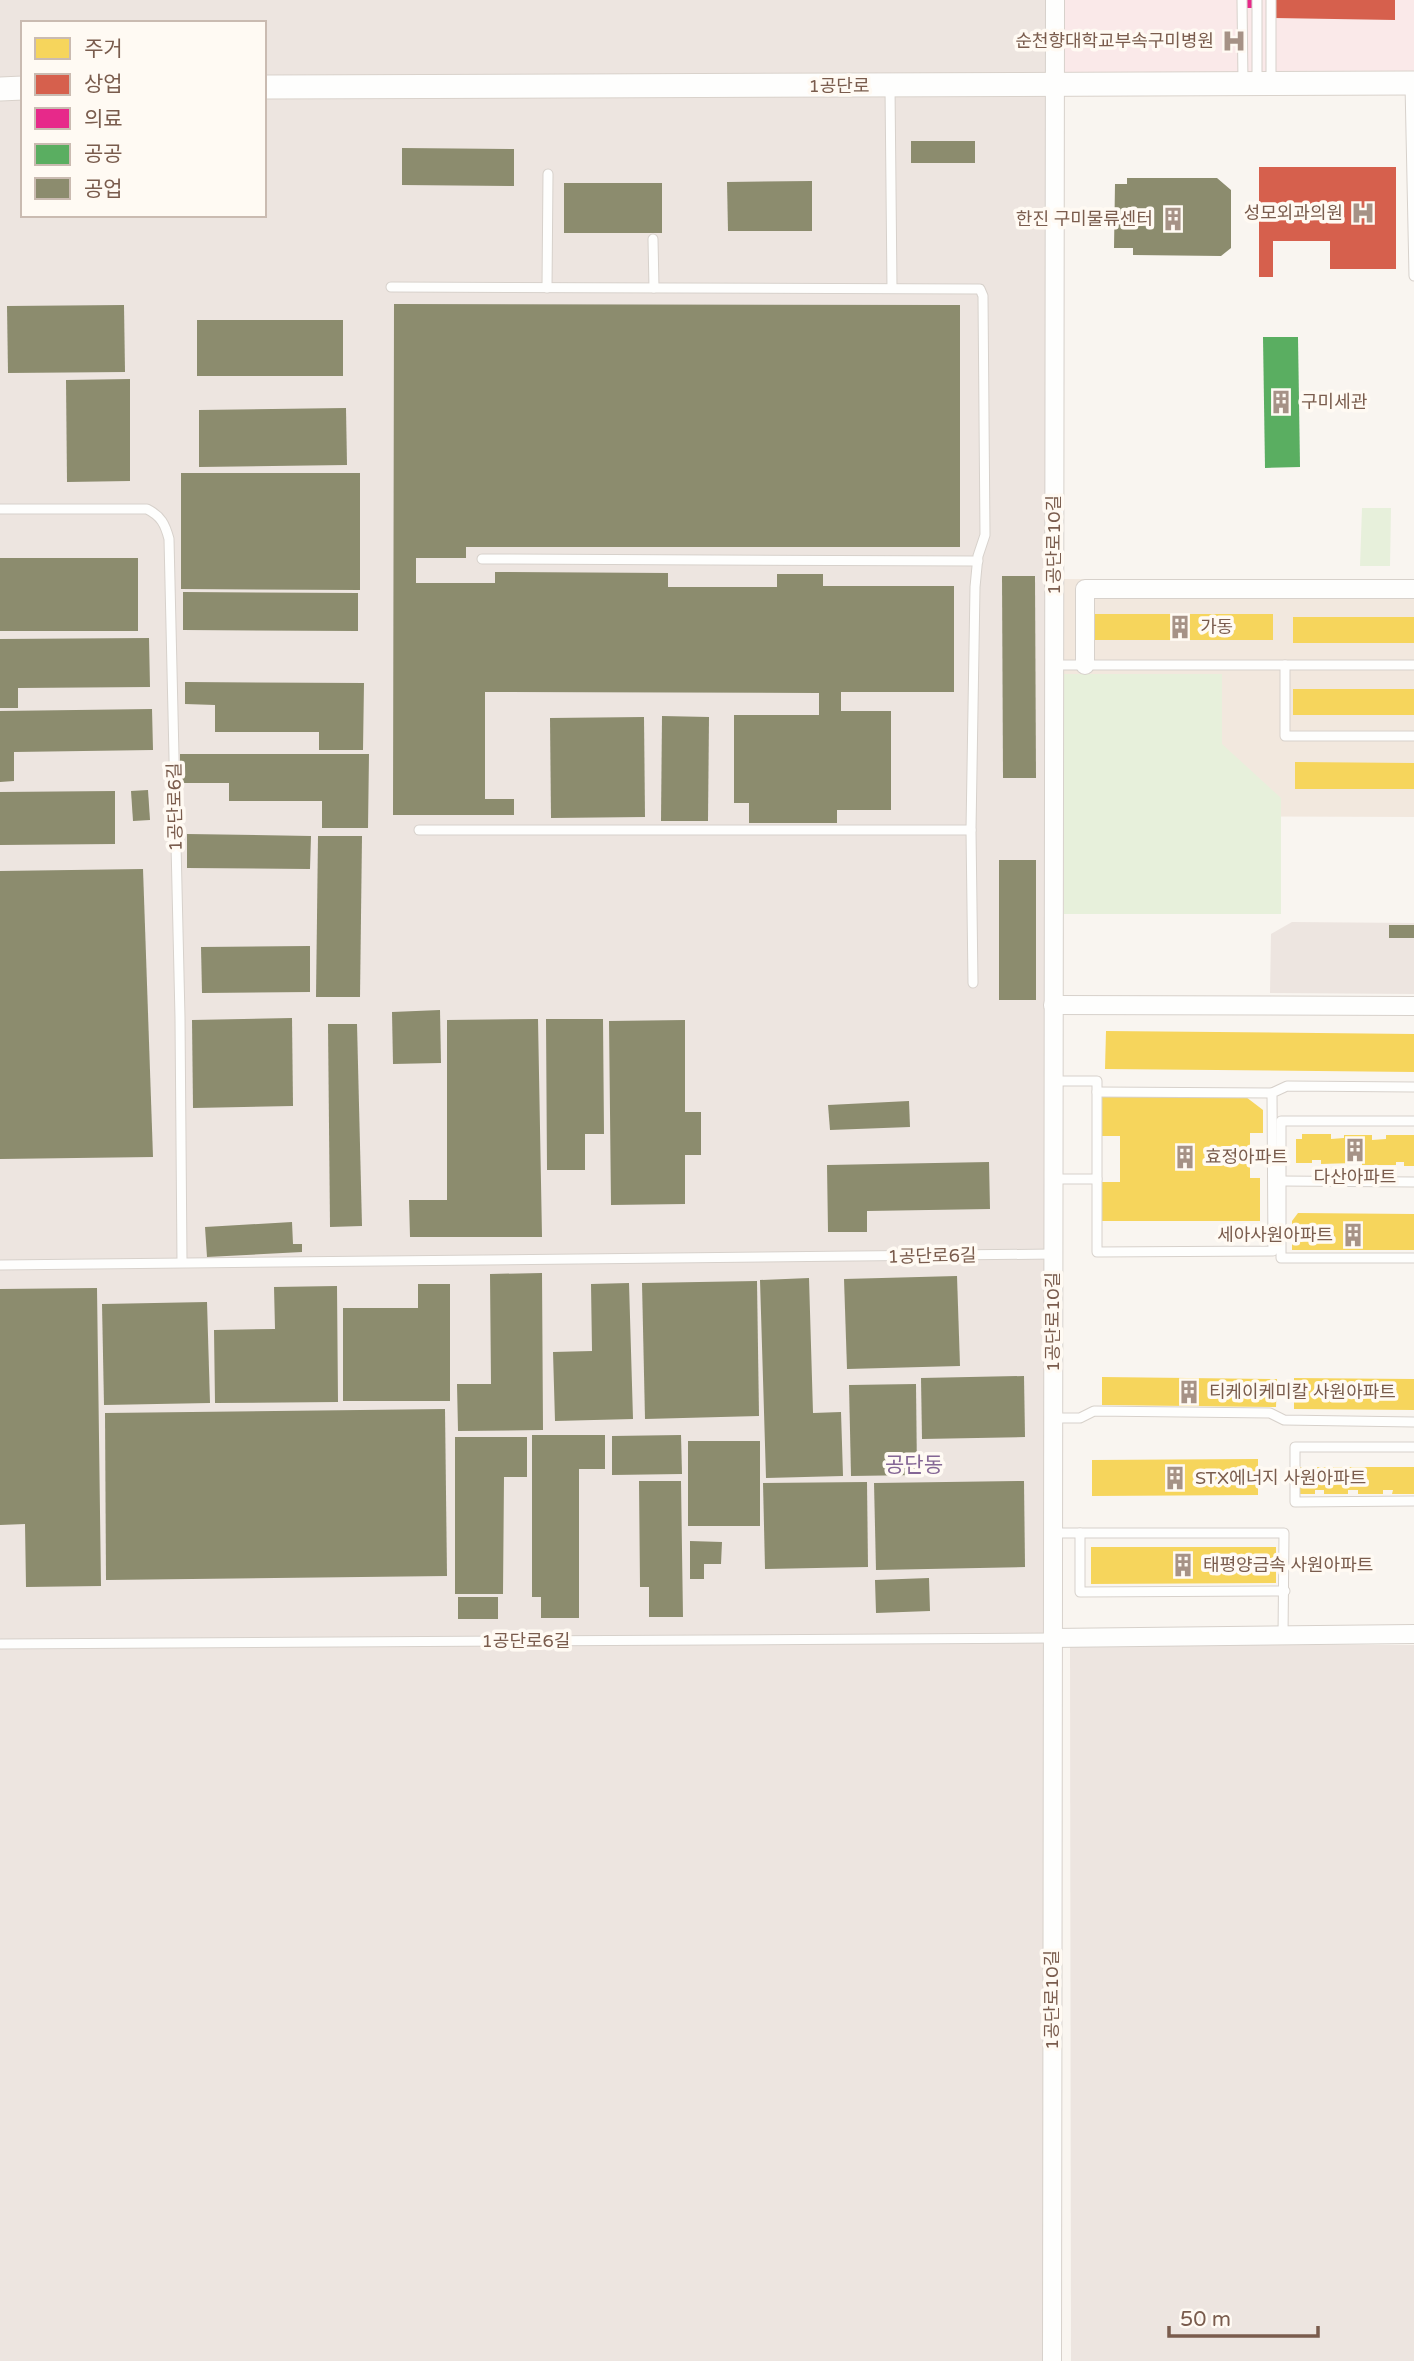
<svg xmlns="http://www.w3.org/2000/svg" width="1414" height="2361" font-family="'Varela Round','Noto Sans KR',sans-serif">
<rect width="100%" height="100%" fill="#f9f5f0"/>
<path fill="#f2e8de" d="M1054,579L1414,580V817L1053,816Z"/>
<g fill="#ede5e0" fill-rule="evenodd">
<path d="M0,0H1055L1052,2361H0ZM23,23H264V215H23Z"/>
<path d="M1292,922L1414,923V994L1270,993L1271,934Z"/>
<path d="M1070,1645H1414V2361H1071Z"/>
</g>
<path fill="#fae9e9" d="M1055,0H1414V83L1054,85Z"/>
<g fill="#e7f0db">
<path d="M1362,508H1391L1390,566H1360Z"/>
<path d="M1064,674H1222V744L1281,798V914H1064Z"/>
</g>
<g fill="#f6d55c">
<rect x="1088" y="614" width="185" height="26"/>
<rect x="1293" y="617" width="121" height="26"/>
<rect x="1293" y="689" width="121" height="26"/>
<path d="M1295,762L1414,763V789H1295Z"/>
<path d="M1106,1031L1414,1034V1072L1105,1069Z"/>
<path d="M1100,1097H1246L1263,1110V1133H1250V1178H1260V1221H1102V1182H1120V1136H1100Z"/>
<path d="M1302,1134H1331V1139L1344,1138V1135H1372V1140L1386,1139V1135H1414V1166H1404V1162H1396V1165H1362V1161L1353,1162V1163L1321,1164V1160H1312V1163H1296V1139H1302Z"/>
<path d="M1298,1213L1414,1214V1250H1292V1221Z"/>
<path d="M1102,1377L1277,1379L1276,1407L1102,1405Z"/>
<path d="M1294,1378L1414,1379V1410L1294,1409Z"/>
<path d="M1258,1459V1495L1092,1496V1460Z"/>
<path d="M1300,1467H1414V1494H1392L1393,1490H1383V1494H1358V1490H1348V1494H1324V1490H1315V1494H1300Z"/>
<path d="M1091,1547H1276V1583L1091,1584Z"/>
</g>
<g fill="#d6604d">
<path d="M1275,0H1395V20L1274,18Z"/>
<path d="M1259,167H1396V269H1330V241H1273V277H1259Z"/>
</g>
<rect fill="#e7298a" x="1237" y="0" width="24" height="8"/>
<path fill="#5aae61" d="M1263,337H1298L1300,467L1265,468Z"/>
<g fill="#8c8c6e">
<rect x="911" y="141" width="64" height="22"/>
<path d="M402,148L514,149V186L402,185Z"/>
<path d="M1127,178H1217L1231,190V248L1221,256L1133,255V248H1114L1115,184H1127Z"/>
<path d="M812,181V231H728L727,182Z"/>
<rect x="564" y="183" width="98" height="50"/>
<path d="M394,304L960,305V547H466V558H416V583H495V572L668,573V587H777V574H823V586H954V692H841V711H891V810H837V823H749V803H734V715H819V693L485,692V799H514V815H393Z"/>
<path d="M124,305L125,372L8,373L7,306Z"/>
<rect x="197" y="320" width="146" height="56"/>
<path d="M130,379V481L67,482L66,380Z"/>
<path d="M346,408L347,465L199,467V410Z"/>
<path d="M181,473H360V590L181,589Z"/>
<rect x="0" y="558" width="138" height="73"/>
<path d="M1002,576H1035L1036,778H1003Z"/>
<path d="M183,592L358,593V631L183,630Z"/>
<path d="M149,638L150,687L18,688V708H0V639Z"/>
<path d="M185,682L364,683L363,750H319V732H215V705L185,704Z"/>
<path d="M152,709L153,750L14,752V781L0,782V711Z"/>
<path d="M662,716L709,717L708,821H661Z"/>
<path d="M644,717L645,817L551,818L550,718Z"/>
<path d="M180,754H369L368,828H322V801H229V783H180Z"/>
<path d="M148,790L150,820L133,821L131,791Z"/>
<path d="M115,791V844L0,845V792Z"/>
<path d="M187,834L311,836L310,869L187,868Z"/>
<path d="M318,836H362L360,997H316Z"/>
<rect x="999" y="860" width="37" height="140"/>
<path d="M143,869L153,1157L0,1159V871Z"/>
<rect x="1389" y="925" width="25" height="13"/>
<path d="M310,946V992L202,993L201,947Z"/>
<path d="M440,1010L441,1063L393,1064L392,1012Z"/>
<path d="M292,1018L293,1106L193,1108L192,1020Z"/>
<path d="M538,1019L542,1237H410L409,1200H447V1020Z"/>
<path d="M546,1019H603L604,1134H585V1170H547Z"/>
<path d="M685,1020V1112H701V1155H685V1204L611,1205L609,1021Z"/>
<path d="M328,1024H357L362,1226L330,1227Z"/>
<path d="M909,1101L910,1127L830,1130L828,1105Z"/>
<path d="M989,1162L990,1209L867,1211V1232H828L827,1165Z"/>
<path d="M292,1222L293,1244H302V1252L207,1257L205,1227Z"/>
<path d="M542,1273L543,1430L458,1431L457,1384H491L490,1274Z"/>
<path d="M957,1276L960,1366L847,1369L844,1279Z"/>
<path d="M809,1278L813,1413L841,1412L843,1476L766,1478L760,1280Z"/>
<path d="M757,1281L759,1416L645,1419L642,1283Z"/>
<path d="M629,1283L633,1419L555,1421L553,1352L592,1351L591,1284Z"/>
<path d="M418,1284H450V1401H343V1308H418Z"/>
<path d="M337,1286L338,1402L215,1403L214,1330L275,1329L274,1287Z"/>
<path d="M97,1288L101,1586L26,1587L25,1524L0,1525V1289Z"/>
<path d="M207,1302L210,1403L104,1405L102,1304Z"/>
<path d="M1024,1376L1025,1437L922,1439L921,1378Z"/>
<path d="M916,1384L917,1475L851,1476L849,1385Z"/>
<path d="M445,1409L447,1576L106,1580L105,1413Z"/>
<path d="M532,1435H605V1469H579V1618H541V1597H532Z"/>
<path d="M681,1435L682,1474L612,1475V1436Z"/>
<path d="M455,1437H527V1477H504L503,1594H455Z"/>
<rect x="688" y="1441" width="72" height="85"/>
<path d="M639,1481H681L683,1617H649V1587H640Z"/>
<path d="M1024,1481L1025,1567L876,1570L874,1483Z"/>
<path d="M867,1482L868,1567L765,1569L763,1483Z"/>
<path d="M690,1541L722,1542L721,1564H704V1579H690Z"/>
<path d="M929,1578L930,1611L876,1613L875,1580Z"/>
<rect x="458" y="1597" width="40" height="22"/>
</g>
<g fill="none" stroke-linecap="round" stroke-linejoin="round">
<g stroke="#d7d1cb" stroke-width="11">
<g id="lane">
<path d="M1242,0L1243,82"/>
<path d="M1257,0V82"/>
<path d="M1271,0V82"/>
<path d="M1410,84L1414,276"/>
<path d="M890,87L892,288"/>
<path d="M653,239L654,288"/>
<path d="M391,287L980,289L983,296L985,535L978,556L975,587L971,830L973,983"/>
<path d="M547,288L548,174"/>
<path d="M0,509H147C161,516 165,524 169,539L180,1018L182,1262"/>
<path d="M482,559L978,561"/>
<path d="M1064,665H1414"/>
<path d="M1285,665V736H1414"/>
<path d="M419,830H971"/>
<path d="M1053,1081H1097V1179"/>
<path d="M1097,1092L1272,1093"/>
<path d="M1414,1121H1281V1258H1414"/>
<path d="M1053,1179H1097V1252L1273,1251L1272,1093L1287,1086L1414,1087"/>
<path d="M1281,1181L1414,1182"/>
<path d="M0,1265L1053,1254"/>
<path d="M1053,1418H1080L1094,1411L1270,1413L1284,1420L1414,1422"/>
<path d="M1414,1447H1295V1502L1414,1501"/>
<path d="M1053,1533H1284L1283,1636"/>
<path d="M1080,1533V1592L1285,1591"/>
<path d="M0,1644L1052,1638"/>
</g>
</g>
<g stroke="#d7d1cb" stroke-width="20">
<g id="street">
<path d="M1085,665V589H1414"/>
<path d="M1053,1005L1414,1006"/>
<path d="M1052,1638L1414,1634"/>
<path d="M1052,2361L1055,0"/>
</g>
</g>
<g stroke="#d9d2cb" stroke-width="25">
<g id="secondary">
<path d="M264,87L1414,83"/>
<path d="M0,89L23,88"/>
</g>
</g>
<use href="#lane" stroke="#fefefd" stroke-width="9"/>
<use href="#street" stroke="#fefefd" stroke-width="18"/>
<use href="#secondary" stroke="#fefefd" stroke-width="23"/>
</g>
<defs>
<g id="hospital-bare" transform="scale(1.89)"><path d="M-5-5h3v3.5h4V-5h3V5h-3V1.5h-4V5h-3Z" fill="#a69286" stroke="#fffaf3" stroke-width="2.5" paint-order="stroke"/></g>
<g id="building-bare" transform="scale(1.89)"><path d="M-4-6H4V6H1V3H-1V6H-4ZM-2.5-4.3h1.7v1.8h-1.7ZM.8-4.3h1.7v1.8H.8ZM-2.5-1h1.7V.8h-1.7ZM.8-1h1.7V.8H.8Z" fill="#a69286" stroke="#fffaf3" stroke-width="2.5" paint-order="stroke"/></g>
</defs>
<g fill-rule="evenodd">
<use href="#hospital-bare" x="1234" y="41"/>
<use href="#hospital-bare" x="1363" y="213"/>
<use href="#building-bare" x="1173" y="219"/>
<use href="#building-bare" x="1281" y="402"/>
<use href="#building-bare" x="1180" y="627"/>
<use href="#building-bare" x="1355" y="1150"/>
<use href="#building-bare" x="1185" y="1157"/>
<use href="#building-bare" x="1353" y="1235"/>
<use href="#building-bare" x="1189" y="1392"/>
<use href="#building-bare" x="1175" y="1478"/>
<use href="#building-bare" x="1183" y="1565"/>
</g>
<g text-anchor="middle" stroke-width="7" stroke-linejoin="round" paint-order="stroke">
<g font-size="18" fill="#7a5c4d" stroke="#fffaf3" text-anchor="start">
<text x="1214" y="47" text-anchor="end">순천향대학교부속구미병원</text>
<text x="1343" y="219" text-anchor="end">성모외과의원</text>
<text x="1153" y="225" text-anchor="end">한진 구미물류센터</text>
<text x="1301" y="408">구미세관</text>
<text x="1200" y="633">가동</text>
<text x="1205" y="1163">효정아파트</text>
<text x="1355" y="1183" text-anchor="middle">다산아파트</text>
<text x="1333" y="1241" text-anchor="end">세아사원아파트</text>
<text x="1209" y="1398">티케이케미칼 사원아파트</text>
<text x="1195" y="1484">STX에너지 사원아파트</text>
<text x="1203" y="1571">태평양금속 사원아파트</text>
</g>
<g font-size="18" fill="#7a5c4d" stroke="#fffaf3">
<text x="839" y="92">1공단로</text>
<text transform="translate(1054 545) rotate(-90)" y="6">1공단로10길</text>
<text transform="translate(175 807) rotate(-91)" y="6">1공단로6길</text>
<text transform="translate(932 1256) rotate(-1)" y="6">1공단로6길</text>
<text transform="translate(1053 1322) rotate(-90)" y="6">1공단로10길</text>
<text x="526" y="1647">1공단로6길</text>
<text transform="translate(1052 2000) rotate(-90)" y="6">1공단로10길</text>
</g>
<g font-size="21" fill="#846695" stroke="#fffaf3">
<text x="914" y="1472">공단동</text>
</g>
</g>
<rect x="21" y="21" width="245" height="196" fill="#fffaf3" stroke="#cabbb1" stroke-width="2"/>
<rect x="35" y="38" width="35" height="21" fill="#f6d55c" stroke="#cabbb1" stroke-width="2"/>
<text x="84" y="56" font-size="21" fill="#7a5c4d">주거</text>
<rect x="35" y="74" width="35" height="21" fill="#d6604d" stroke="#cabbb1" stroke-width="2"/>
<text x="84" y="91" font-size="21" fill="#7a5c4d">상업</text>
<rect x="35" y="108" width="35" height="21" fill="#e7298a" stroke="#cabbb1" stroke-width="2"/>
<text x="84" y="126" font-size="21" fill="#7a5c4d">의료</text>
<rect x="35" y="144" width="35" height="21" fill="#5aae61" stroke="#cabbb1" stroke-width="2"/>
<text x="84" y="161" font-size="21" fill="#7a5c4d">공공</text>
<rect x="35" y="178" width="35" height="21" fill="#8c8c6e" stroke="#cabbb1" stroke-width="2"/>
<text x="84" y="196" font-size="21" fill="#7a5c4d">공업</text>
<path d="M1169 2326v10h149v-10" fill="none" stroke="#7a5c4d" stroke-width="3.5"/>
<text x="1180" y="2326" font-size="21" fill="#7a5c4d" stroke="#fffaf3" stroke-width="5" paint-order="stroke">50 m</text>
</svg>
